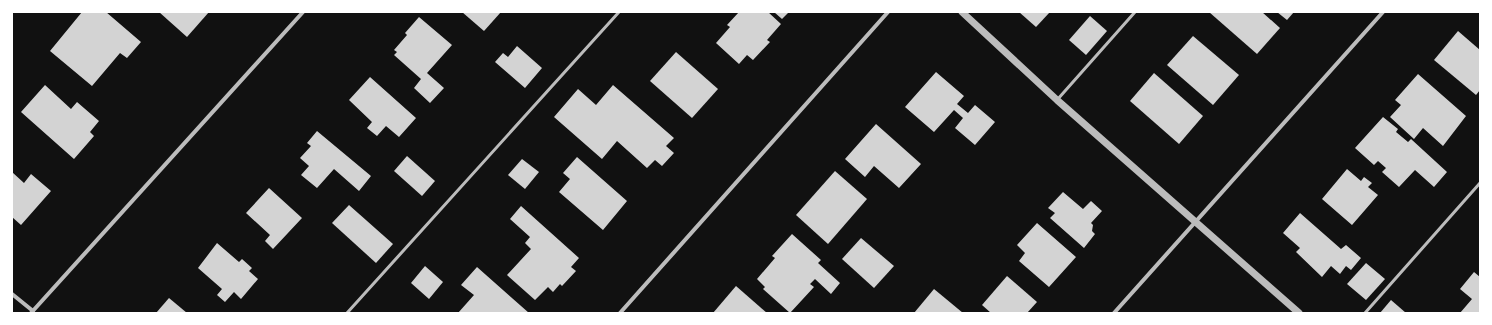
<svg xmlns="http://www.w3.org/2000/svg" width="1492" height="325" font-family="Ubuntu,sans-serif">
<rect width="100%" height="100%" fill="#111"/>
<g fill="#d3d3d3">
<path d="M82,12H106L141,42L127,58L120,53L92,86L50,51Z"/>
<path d="M159,12H209L187,37Z"/>
<path d="M462,12H501L484,31Z"/>
<path d="M739,12H768L781,24L767,40L770,42L753,60L747,55L739,64L716,43L730,27L727,25Z"/>
<path d="M774,12H789L782,19Z"/>
<path d="M1019,12H1050L1036,27Z"/>
<path d="M1209,12H1262L1280,28L1257,54Z"/>
<path d="M1277,12H1294L1287,20Z"/>
<path d="M1090,16L1107,31L1086,55L1069,40Z"/>
<path d="M419,17L452,45L427,73L444,88L430,103L414,88L421,79L394,55L397,52L394,50L407,35L405,33Z"/>
<path d="M1458,31L1480,50V90L1476,95L1434,60Z"/>
<path d="M1193,36L1239,75L1213,105L1167,65Z"/>
<path d="M517,46L542,68L525,88L495,62L503,53L508,57Z"/>
<path d="M676,52L718,89L692,118L650,81Z"/>
<path d="M936,72L964,96L957,104L968,113L975,105L995,122L975,145L955,128L963,118L954,110L934,132L905,107Z"/>
<path d="M1154,73L1203,116L1179,144L1130,101Z"/>
<path d="M1418,74L1466,116L1443,146L1423,128L1414,139L1390,117L1401,105L1395,100Z"/>
<path d="M370,77L416,118L399,137L386,126L377,136L367,128L372,122L349,100Z"/>
<path d="M45,85L71,109L77,102L99,121L90,132L94,136L74,159L21,112Z"/>
<path d="M613,85L674,138L666,146L674,153L662,166L655,160L647,168L617,141L602,159L554,117L578,89L596,105Z"/>
<path d="M1383,117L1398,129L1396,132L1408,142L1411,139L1447,172L1434,187L1415,170L1399,187L1382,172L1386,168L1378,161L1374,165L1355,148Z"/>
<path d="M876,124L921,164L899,188L874,166L865,177L845,159Z"/>
<path d="M317,131L371,176L359,191L334,169L317,188L301,175L309,166L300,158L311,146L307,143Z"/>
<path d="M407,156L435,181L422,196L394,171Z"/>
<path d="M577,157L627,201L603,230L559,192L570,179L563,173Z"/>
<path d="M522,159L539,172L525,189L508,175Z"/>
<path d="M1347,169L1361,181L1364,177L1372,183L1368,187L1378,195L1352,225L1322,199Z"/>
<path d="M835,171L867,199L828,244L796,215Z"/>
<path d="M12,172L24,183L31,174L51,191L21,225L12,217Z"/>
<path d="M269,188L302,218L273,249L265,241L270,235L246,213Z"/>
<path d="M1063,192L1083,209L1091,201L1102,211L1091,223L1093,225L1092,231L1095,234L1084,248L1050,218L1055,213L1048,208Z"/>
<path d="M349,205L393,244L376,263L332,223Z"/>
<path d="M521,206L579,258L571,267L576,271L562,286L560,284L553,292L548,287L535,300L507,275L531,249L525,243L530,237L510,219Z"/>
<path d="M1300,213L1341,249L1346,245L1361,258L1351,270L1346,266L1340,274L1331,266L1322,277L1296,252L1300,248L1283,233Z"/>
<path d="M1037,223L1076,257L1049,287L1019,261L1025,253L1017,245Z"/>
<path d="M792,234L821,260L818,263L840,283L831,294L815,279L810,284L814,287L790,313L763,289L765,287L757,279L775,258L772,256Z"/>
<path d="M861,238L894,266L874,288L842,259Z"/>
<path d="M217,243L239,262L242,259L252,268L249,271L258,279L241,299L234,292L225,302L217,295L222,289L198,268Z"/>
<path d="M1366,263L1385,279L1366,300L1347,284Z"/>
<path d="M425,266L443,282L429,299L411,283Z"/>
<path d="M477,267L529,313H458L474,295L461,285Z"/>
<path d="M1474,272L1480,277V313H1460L1472,299L1460,289Z"/>
<path d="M1007,276L1037,302L1027,313H991L982,305Z"/>
<path d="M736,286L767,313H713Z"/>
<path d="M934,289L963,313H914Z"/>
<path d="M169,298L187,313H156Z"/>
<path d="M1391,300L1406,313H1380Z"/>
</g>
<g fill="none" stroke-linecap="round" stroke-linejoin="round">
<g stroke="#bcbcbc" stroke-width="3">
<path d="M1057,100L1135,12"/>
<path d="M347,313L619,12"/>
<path d="M1365,313L1480,183"/>
</g>
<g stroke="#bcbcbc" stroke-width="4">
<path d="M12,294L33,311"/>
<path d="M31,313L303,12"/>
<path d="M620,313L888,12"/>
<path d="M1114,313L1383,12"/>
</g>
<path stroke="#bcbcbc" stroke-width="7" d="M962,12L1057,100L1299,313"/>
</g>
<rect width="1492" height="325" fill="none" stroke="#ffffff" stroke-width="26"/>
</svg>
